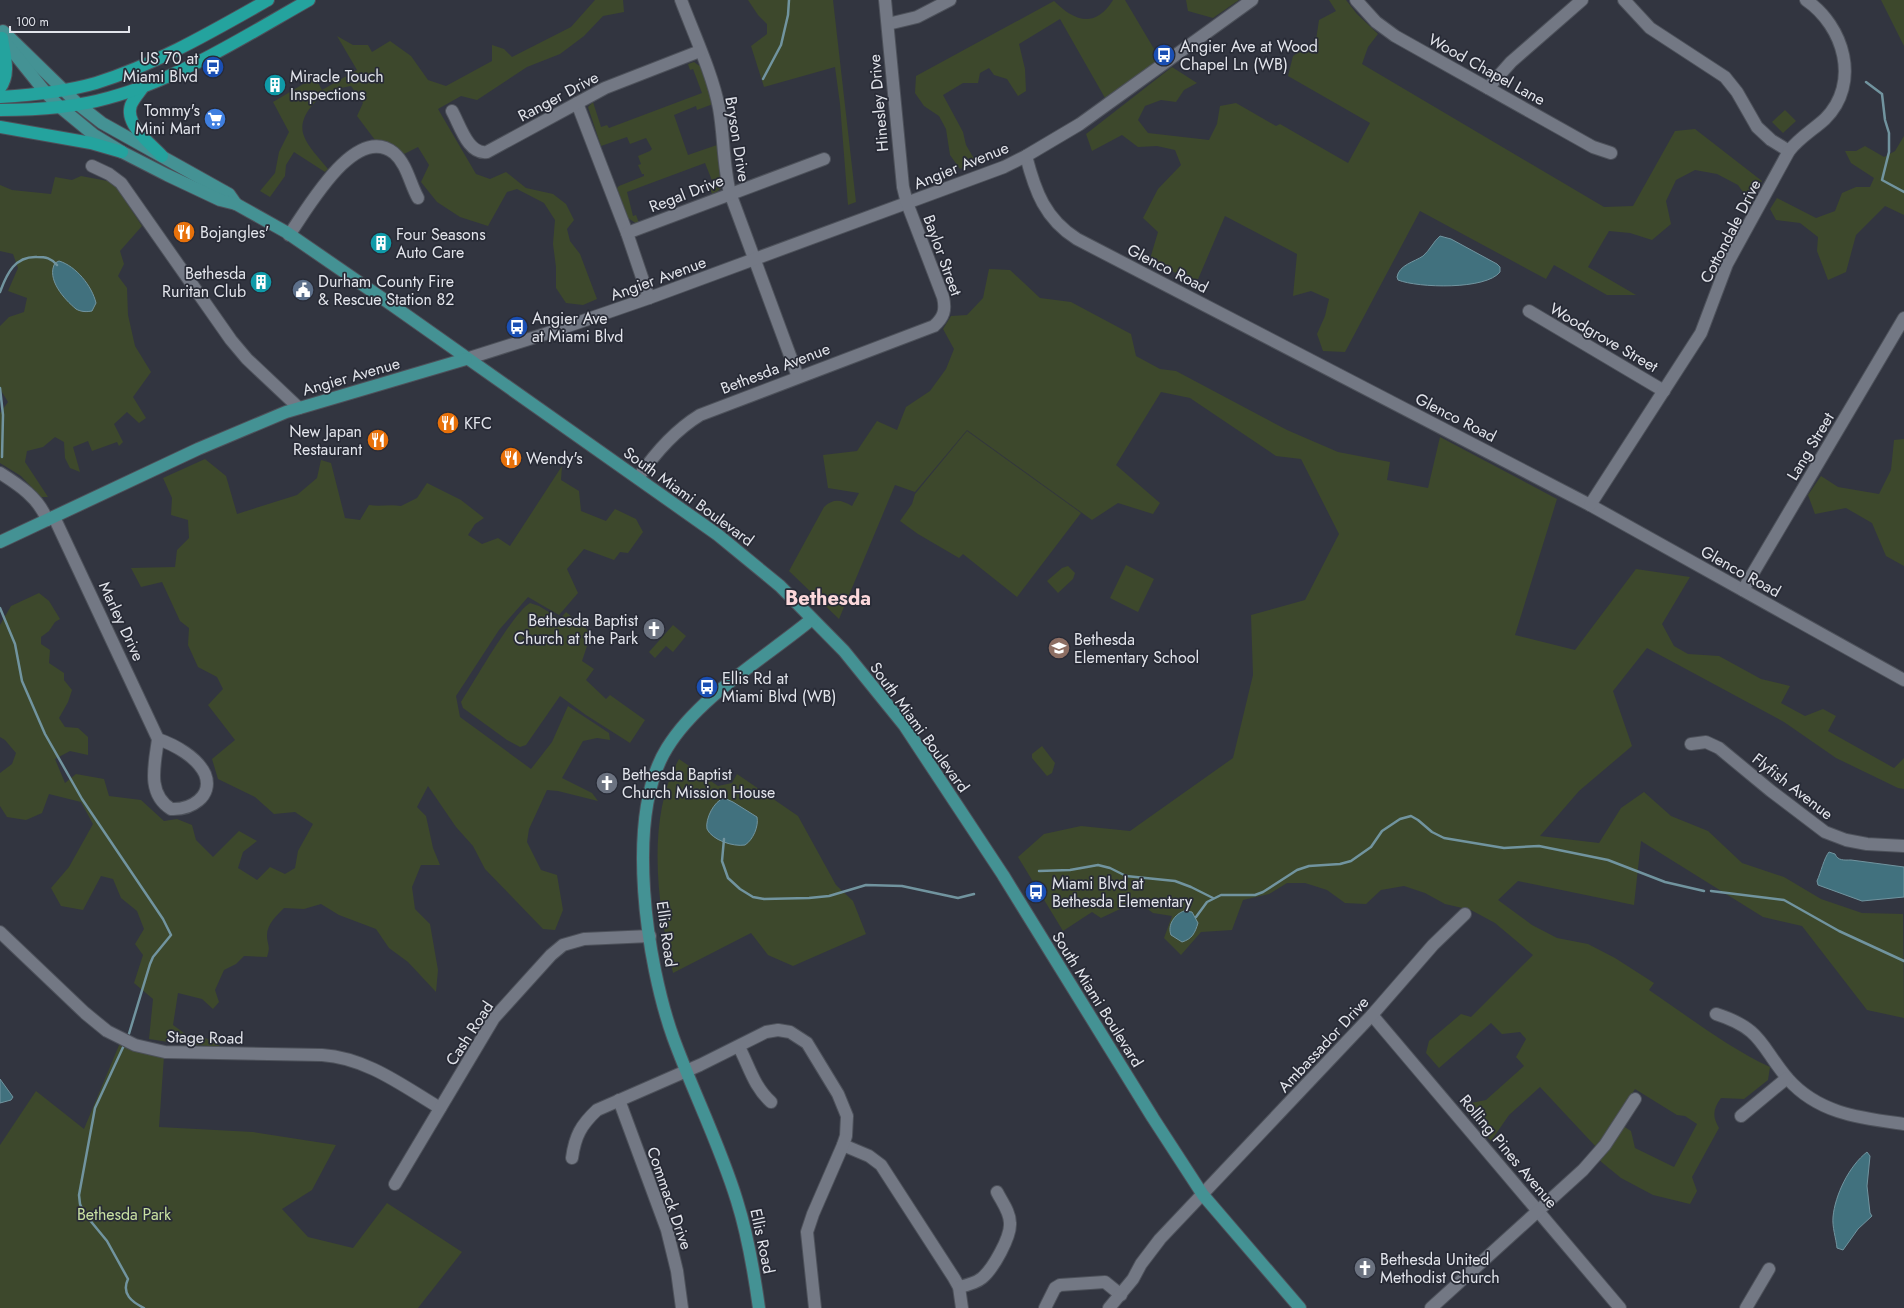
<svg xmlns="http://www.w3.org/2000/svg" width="1904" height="1308" font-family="Jost,sans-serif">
<rect width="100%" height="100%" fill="#323540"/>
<g fill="#3d482c" fill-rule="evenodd">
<path d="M595,0H623L624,12L603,16L584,36L560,54L527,67L477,100L461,96L438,109L476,174L490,179L506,172L526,188L553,194L566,204L574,220L567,229L570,241L580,254L597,299L583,305L566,303L556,288V267L553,244L555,220L544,203L517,189L507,192L488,226L460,217L437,202L421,182L429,165L418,147L404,154L388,143L375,140L357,116L363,103L351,86C346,87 340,88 336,89C319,94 296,117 304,136C308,147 320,159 328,169L325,172L294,152L286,165L285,176L270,197L260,191L275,173L279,152L289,132L273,102L315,77L322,90L357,70L337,36L353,45H368L372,52L390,41L411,56L428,80L446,86L492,61V45L504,49L512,57L571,27Z"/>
<path d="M748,0H833L856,202L848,205L840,104L835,67L764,87L751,46L767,34V24L758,15Z"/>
<path d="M1113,0H1125L1160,59L1105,98L1060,19L1019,44L1025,69L1026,91L1018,96L1007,79L994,75L989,68L980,73L978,83H963L943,95L963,132L966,145L976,162L960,169L950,155L946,129L939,116L924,106L915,93L916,76L1054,1C1074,21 1095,29 1113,0Z"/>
<path d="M1186,0H1239L1213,18L1188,11Z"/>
<path d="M1329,0H1346L1357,14L1378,34L1368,47L1362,64L1604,207L1633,206L1675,131L1695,129L1762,181L1750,202L1738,185L1717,174L1695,170L1676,180L1666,201L1671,224L1652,240L1630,233L1609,231L1588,267L1636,295H1607L1554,265L1546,279L1420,211L1345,352L1323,351L1317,334L1325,316L1329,299L1311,291L1293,296L1297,254L1225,216L1196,284L1150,259L1158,232L1143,218L1158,189L1181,165L1175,150L1157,146L1138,147L1122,135L1092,151L1086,134L1172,67L1197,83L1184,90L1176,102L1161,100L1145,106L1138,120L1148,133L1209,140L1217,124L1220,106L1236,103L1276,126L1280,124L1348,163L1370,123L1288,76L1293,56L1316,40L1319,20L1336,11Z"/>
<path d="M1881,0H1904V46Z"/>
<path d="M694,62L701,67L713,104L697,110L696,106L674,115L688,155L717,145L721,188L718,191L712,194L710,188L712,187L713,183L705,163L627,192L633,216L636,215L639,223L637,224L628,218L617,188L619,186L644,176V174H642L638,165L641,164L638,156L650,151L652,149L646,138L630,144L627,137L601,146L588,107L593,102L601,127L607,125L609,128L702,93L693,69L690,70L688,64Z"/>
<path d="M1785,110L1796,121L1783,133L1772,122Z"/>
<path d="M1904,136V215L1885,206L1856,235L1846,272L1828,280L1817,251L1818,237L1800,223L1776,220L1770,209L1777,198L1816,218L1835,211L1842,193L1856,187H1870L1874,178L1851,163L1845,151H1856L1865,146L1884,157L1895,151Z"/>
<path d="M81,176L113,182L142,226L120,251L124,264L118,276L127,288L128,315L135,346L151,372L133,397L146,418L139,423L127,412L114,424L123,442L119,446L117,442L92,451L88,441L73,447L80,472L70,468L65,458L64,442L55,437L43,447L27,451L25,462L48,497H41L21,476L0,463V413L8,402L0,389V326L9,317L24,312L27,298L8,291L18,268L13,254L0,251V185L12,190L51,194L55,177L72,180Z"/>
<path d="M989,269L1010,270L1040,298L1071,302L1131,334L1136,356L1160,369L1176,371L1287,430L1338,452L1390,462L1387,480L1428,488L1440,437L1557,499L1515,635L1575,650L1636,569L1690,577L1662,624L1674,646L1688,654L1719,656L1761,679L1790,686L1781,703L1805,716L1823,709L1836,716L1828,731L1894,768L1904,758V789L1898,788L1836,758L1784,722L1647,648L1613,691L1632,746L1579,791L1540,836L1599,843L1621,808L1644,792L1671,816L1708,831L1742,863L1784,877L1821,899L1862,913L1903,914L1904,1018L1867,1010L1802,926L1763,917L1641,841L1634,905L1518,881L1498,900L1532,925L1557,938L1588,944L1615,958L1654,983L1649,990C1689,1017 1727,1047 1770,1067L1768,1080L1744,1099L1721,1098C1713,1109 1712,1116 1719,1128L1692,1177L1697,1191L1690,1204L1653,1195L1621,1178L1599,1160L1623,1126L1631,1131L1635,1148L1674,1167L1697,1124L1685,1116L1677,1115L1635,1089L1597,1148L1540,1087L1509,1115L1491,1141L1461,1105L1486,1100L1524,1066L1516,1057L1526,1039L1520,1032L1502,1034L1491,1023L1439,1068L1426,1053L1429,1041L1461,1014L1471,1017L1533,955L1495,923L1471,910L1445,904L1425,893L1404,886L1381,890L1366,904L1345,903L1327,890L1305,883H1287L1269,894L1243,900L1232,930L1201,932L1181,955L1164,938L1172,916L1153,913L1137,901L1101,918L1092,912L1063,931L1018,857L1044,834L1081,826L1130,831L1233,758L1253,675L1251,615L1305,600L1339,534L1301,459L1276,456L1190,398L1161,392L1116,465L1160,503L1153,514L1118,503L1092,520L967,430L915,492L895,485L839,619L789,571L824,507C834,498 841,500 852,506L859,493L828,488L823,455L857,451L877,421L897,430L906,407L930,391L946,369L954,349L943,329L951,316L967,315L983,298Z"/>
<path d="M967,431L1081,513L1017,597L963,554L959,558L918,534L900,521L912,504L915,494Z"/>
<path d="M1904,439V566L1886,556L1872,523L1846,508L1815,514L1808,495L1821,476L1838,487L1879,494L1891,470L1894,440Z"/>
<path d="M205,459L226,476L237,514L297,495L317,478L321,460L331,463L345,518L360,520L369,505C381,507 389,504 401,506L417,498L427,483L461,500L484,518L475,524L468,535L482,544L498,538L510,546L562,466L561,480L579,491L581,511L606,521L615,509L636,519L643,532L628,553L620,552L614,560L584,549L567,569L578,593L559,615L528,597L499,630L456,696L460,717L531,769L552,742L568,706L609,733L610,740L597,738L583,741L562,778L592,793L598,801L558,791L547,790L529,829L527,842L541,870L557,875L563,910L555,930L543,929L485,869L473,846L456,827L428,786L417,807L426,816L433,848L440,865H421L412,887L415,909L430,924L438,970L436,992L408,962L389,948L376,929L339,915L321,904L304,909L284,908C277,915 267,924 267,935C267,945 271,945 267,957L244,956L236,964L224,970L215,990L219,1002L213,1009L202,999L178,993L173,1025L188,1036L198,1034L222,1047L181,1044L149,1039L153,999L134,983L143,955L135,944L144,929L137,911L121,898L113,879L101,876L83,910L61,906L51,888L69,867L93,824L81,802L49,794L42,813L26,820L7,817L0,806V773L12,764L16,753L5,740L0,737V625L11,606L39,593L49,601L60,619L55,622L49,631L41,637V644L50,650L49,663L64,673V680L72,690L68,702L59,718L65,727L78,728L88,737V755L70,751L55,759L65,783L76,774L104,779L109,796L141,800L164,821L177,819L192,825L196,840L213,857L239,831L257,841L243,852L238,868L257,880L270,867L285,874L295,868L298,851L313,824L295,812L274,814L255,797L218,779L212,759L235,740L208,705L223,689L217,677L198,667L188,645L189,628L180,621L162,582L141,587L131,568L175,567L177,550L189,538L188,520L171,515L172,498L163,478Z"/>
<path d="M1126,565L1154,579L1138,612L1110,598Z"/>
<path d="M1068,566L1075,573L1073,579L1058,593L1047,581L1062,568Z"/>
<path d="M530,603L539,606L560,619L566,612L589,631V640L582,661L594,669L586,680L606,699L610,695L645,720L630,743L586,715L560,696L526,745L520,747L507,740L463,708L461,702C474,682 513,613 530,603Z"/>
<path d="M673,625L686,636L673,652L666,646L655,658L649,652Z"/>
<path d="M1042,746L1055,763L1052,773L1047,776L1032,758V754Z"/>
<path d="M679,759L718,786L732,783L737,774L798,816L836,885L853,901L866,934L793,966L768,955L751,933L673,973C658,909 645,819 679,759ZM720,799L733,802L757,817L734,845L716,838L709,815Z"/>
<path d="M120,1043L164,1056L159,1127L253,1132L336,1145L312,1190L282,1209L308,1237L353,1248L387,1203L462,1252L418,1308H0V1145L36,1091L84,1129Z"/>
</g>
<g fill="#41717e" stroke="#71949f">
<path d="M1440,236L1451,239L1497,264L1500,267V272C1486,290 1418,288 1398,280L1397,277C1399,265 1414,262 1423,256C1430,250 1433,242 1440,236Z"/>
<path d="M59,261C76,266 92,286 96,303L92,311C87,312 81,312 76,309C64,299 46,279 55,263Z"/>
<path d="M724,798L733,802L757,817C759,826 753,840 745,845C733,847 712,840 707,829C705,819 714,801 724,798Z"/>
<path d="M1829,852L1835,854C1838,861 1844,860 1851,860L1904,867V897L1862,901L1818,885L1817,881C1821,872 1824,858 1829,852Z"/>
<path d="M1184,911L1192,912L1198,923C1195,933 1192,939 1182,942L1171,935C1167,925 1175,914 1184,911Z"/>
<path d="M0,1079L13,1097L11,1100L0,1103Z"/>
<path d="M1867,1152L1870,1156L1867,1186L1870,1213L1872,1216L1858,1229L1843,1250L1837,1248C1836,1238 1832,1227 1833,1217C1835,1195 1849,1166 1867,1152Z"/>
</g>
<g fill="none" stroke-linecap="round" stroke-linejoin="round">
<g stroke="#71949f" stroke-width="2.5">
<path d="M763,79L781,45L788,15L789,0"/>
<path d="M1866,82L1882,94L1885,120L1889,133V152L1882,180L1904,192"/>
<path d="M0,292C7,273 15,256 37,257C46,257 51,258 57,265"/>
<path d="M0,388L3,415L2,457"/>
<path d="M0,608L15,644L22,681L45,734L82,799L163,919L171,935L153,957L150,964L128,1037"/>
<path d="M724,839L722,861L728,878L740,889L753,897L764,899L809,898L829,896L866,885L902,886L958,898L974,894"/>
<path d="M1039,871L1070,870L1098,865L1110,868L1126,876L1175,881L1191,887L1213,898"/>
<path d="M1711,891L1784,900L1839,931L1904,961"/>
<path d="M1196,917L1207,902L1221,895H1255L1263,892L1297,870L1309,866L1340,864L1351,861L1371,847L1382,831L1400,819L1411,816L1418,820L1432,832L1444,838L1504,848L1539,846L1608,860L1665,882L1704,891"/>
<path d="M125,1043L95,1108L79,1195L80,1204L84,1213L107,1241L128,1279C121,1294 132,1302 144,1308"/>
</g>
<g stroke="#4d515a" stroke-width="14">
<g id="minor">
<path d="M681,0C693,32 713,75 719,108C724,136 723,165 730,193L798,377"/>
<path d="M1356,0L1376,22L1395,36L1593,147L1611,153"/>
<path d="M1624,0L1650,28L1725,77L1737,92L1757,127L1771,140L1789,151"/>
<path d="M888,24L917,17L950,0"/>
<path d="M1488,88L1511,62L1582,0"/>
<path d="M577,103L627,233L649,298"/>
<path d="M452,111C460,125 468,155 487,152L605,88L700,51"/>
<path d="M1026,156C1035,191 1045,219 1077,239L1590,505L1904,680"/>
<path d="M92,166L109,174L121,183L231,340L247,359L299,408"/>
<path d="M627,233L824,159"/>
<path d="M289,235C307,210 355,122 394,153C407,164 410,184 418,198"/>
<path d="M1529,311L1664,391"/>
<path d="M466,359L545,334L649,298L1004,167L1026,156L1080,124L1252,0"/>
<path d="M0,473C19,485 39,498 47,520"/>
<path d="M638,478C655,453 674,431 700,415L934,326C944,317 946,310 943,297L907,203L903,187L885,0"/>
<path d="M1590,505L1701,333L1727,264L1789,151C1799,138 1813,130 1825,119C1861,83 1844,26 1806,0"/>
<path d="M54,517L158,739C155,764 146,793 171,809C190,810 214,797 205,774C197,757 175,745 158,739"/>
<path d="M1743,590L1904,318"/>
<path d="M1691,744L1706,742L1719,748L1771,791L1825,832L1846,840L1867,844L1904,846"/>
<path d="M0,932L85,1013L107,1031L135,1045L165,1052L322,1055C367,1058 403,1086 440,1108"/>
<path d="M1716,1014C1763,1029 1760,1046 1788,1079C1819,1114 1861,1118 1904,1124"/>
<path d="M1372,1015L1620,1308"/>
<path d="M739,1047C749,1066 754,1087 771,1102"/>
<path d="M619,1100L667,1230L677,1271L682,1308"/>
<path d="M1741,1116L1787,1078"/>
<path d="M843,1145L869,1156L881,1165L954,1278L959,1287L962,1308"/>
<path d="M572,1158C575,1136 581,1125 597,1110L700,1065L766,1032L778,1030L790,1032L807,1043L838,1094L847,1116L846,1136L843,1145L813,1214L807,1232L815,1308"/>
<path d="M395,1184L494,1018L551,955L563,945L584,939L650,936"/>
<path d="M959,1287C968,1285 976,1283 982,1278C993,1269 1011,1237 1010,1223C1010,1212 1002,1202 997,1192"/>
<path d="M1045,1308L1055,1288L1060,1285L1105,1282L1121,1295"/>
<path d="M1109,1308L1133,1279L1141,1264L1160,1239L1372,1015L1433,945L1465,914"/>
<path d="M1431,1308L1583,1170L1605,1145L1635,1099"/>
<path d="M1746,1308L1769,1269"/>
</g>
</g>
<g stroke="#4d515a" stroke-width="14">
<g id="major">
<path d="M3,31L79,105L102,123L229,194L236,204"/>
<path d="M1,37L46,93L60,107L94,135L122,152L167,175L220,200L236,204L286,232L392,305L718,535L780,586L844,651L904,725L1003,875L1153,1118L1203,1195L1300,1308"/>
<path d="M0,542L198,449L286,412L466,359"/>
<path d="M759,1308C754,1272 748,1236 737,1201C720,1145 693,1092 673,1037C647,964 624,817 667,748C698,697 766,657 812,619"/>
</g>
</g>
<g stroke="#4d515a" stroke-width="14">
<g id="highway">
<path d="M143,87C139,93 134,98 131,105C124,124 151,144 162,156"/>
<path d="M0,88C11,74 4,54 2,38"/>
<path d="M0,97C32,95 65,92 96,83C157,64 213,31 268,0"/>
<path d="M0,110C37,110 73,108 108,98C177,80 247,35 309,0"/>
<path d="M0,127L91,143L122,152"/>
</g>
</g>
<use href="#minor" stroke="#737884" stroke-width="12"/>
<use href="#major" stroke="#449294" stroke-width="12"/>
<use href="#highway" stroke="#24a39e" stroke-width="12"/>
</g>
<defs>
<g id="bus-disc" transform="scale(1.15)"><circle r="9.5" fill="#1a4fb4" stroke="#282b36"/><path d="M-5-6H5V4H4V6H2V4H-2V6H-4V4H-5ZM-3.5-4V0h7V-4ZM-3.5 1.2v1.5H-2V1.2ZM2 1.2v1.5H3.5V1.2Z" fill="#fff"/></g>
<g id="building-disc" transform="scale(1.15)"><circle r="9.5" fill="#0f9aa8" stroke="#282b36"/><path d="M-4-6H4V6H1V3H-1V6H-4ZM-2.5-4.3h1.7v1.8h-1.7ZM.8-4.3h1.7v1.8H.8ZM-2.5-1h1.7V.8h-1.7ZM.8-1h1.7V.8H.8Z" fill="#fff"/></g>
<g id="supermarket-disc" transform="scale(1.15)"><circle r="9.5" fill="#3f7fe0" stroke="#282b36"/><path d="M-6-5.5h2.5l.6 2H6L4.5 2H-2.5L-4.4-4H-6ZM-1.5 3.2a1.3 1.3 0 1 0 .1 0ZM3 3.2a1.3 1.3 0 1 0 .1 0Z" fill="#fff"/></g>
<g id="restaurant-disc" transform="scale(1.15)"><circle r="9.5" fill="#e8710a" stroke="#282b36"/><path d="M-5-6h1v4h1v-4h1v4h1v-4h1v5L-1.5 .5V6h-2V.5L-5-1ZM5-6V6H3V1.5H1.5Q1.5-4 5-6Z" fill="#fff"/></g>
<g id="civic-disc" transform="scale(1.15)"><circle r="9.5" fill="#5c6f8a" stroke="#282b36"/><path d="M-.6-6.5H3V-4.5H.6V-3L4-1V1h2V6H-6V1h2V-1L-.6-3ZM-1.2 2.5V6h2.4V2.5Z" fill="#fff"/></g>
<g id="church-disc" transform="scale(1.15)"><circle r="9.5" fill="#6b7280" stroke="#282b36"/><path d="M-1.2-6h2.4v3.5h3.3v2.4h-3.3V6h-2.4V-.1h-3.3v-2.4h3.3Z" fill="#fff"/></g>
<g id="school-disc" transform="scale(1.15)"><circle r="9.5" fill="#8d6e63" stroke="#282b36"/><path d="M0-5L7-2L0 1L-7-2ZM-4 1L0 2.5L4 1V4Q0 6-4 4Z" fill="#fff"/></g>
</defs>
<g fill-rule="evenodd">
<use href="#bus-disc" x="1164" y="55"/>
<use href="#bus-disc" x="213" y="67"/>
<use href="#building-disc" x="275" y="85"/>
<use href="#supermarket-disc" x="215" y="119"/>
<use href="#restaurant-disc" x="184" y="232"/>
<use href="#building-disc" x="381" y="243"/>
<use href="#building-disc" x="261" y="282"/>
<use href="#civic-disc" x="303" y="290"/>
<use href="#bus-disc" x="517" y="327"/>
<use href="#restaurant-disc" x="448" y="423"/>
<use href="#restaurant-disc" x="378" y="440"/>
<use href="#restaurant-disc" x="511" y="458"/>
<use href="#church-disc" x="654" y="629"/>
<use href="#school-disc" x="1059" y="648"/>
<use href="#bus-disc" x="707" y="687"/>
<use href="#church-disc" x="607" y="783"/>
<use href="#bus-disc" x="1036" y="892"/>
<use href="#church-disc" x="1365" y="1268"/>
</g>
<g text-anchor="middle" stroke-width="3.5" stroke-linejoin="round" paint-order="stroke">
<g font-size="16" fill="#e2e4eb" stroke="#282b36" text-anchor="start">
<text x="1180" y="52">Angier Ave at Wood<tspan x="1180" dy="18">Chapel Ln (WB)</tspan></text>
<text x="198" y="64" text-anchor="end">US 70 at<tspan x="198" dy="18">Miami Blvd</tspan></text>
<text x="290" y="82">Miracle Touch<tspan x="290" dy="18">Inspections</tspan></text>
<text x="200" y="116" text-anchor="end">Tommy's<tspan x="200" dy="18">Mini Mart</tspan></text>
<text x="200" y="238">Bojangles'</text>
<text x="396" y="240">Four Seasons<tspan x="396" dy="18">Auto Care</tspan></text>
<text x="246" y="279" text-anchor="end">Bethesda<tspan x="246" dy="18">Ruritan Club</tspan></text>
<text x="318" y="287">Durham County Fire<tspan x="318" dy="18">&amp; Rescue Station 82</tspan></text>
<text x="532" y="324">Angier Ave<tspan x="532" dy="18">at Miami Blvd</tspan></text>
<text x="464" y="429">KFC</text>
<text x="362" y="437" text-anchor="end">New Japan<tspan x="362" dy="18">Restaurant</tspan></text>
<text x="526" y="464">Wendy's</text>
<text x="638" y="626" text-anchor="end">Bethesda Baptist<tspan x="638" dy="18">Church at the Park</tspan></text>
<text x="1074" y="645">Bethesda<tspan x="1074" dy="18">Elementary School</tspan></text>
<text x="722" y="684">Ellis Rd at<tspan x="722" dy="18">Miami Blvd (WB)</tspan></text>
<text x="622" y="780">Bethesda Baptist<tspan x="622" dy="18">Church Mission House</tspan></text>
<text x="1052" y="889">Miami Blvd at<tspan x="1052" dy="18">Bethesda Elementary</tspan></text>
<text x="1380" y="1265">Bethesda United<tspan x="1380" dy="18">Methodist Church</tspan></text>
</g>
<g font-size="16" fill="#e2e4eb" stroke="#282b36">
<text transform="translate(1487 69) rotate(29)" y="6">Wood Chapel Lane</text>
<text transform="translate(558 96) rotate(-28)" y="6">Ranger Drive</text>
<text transform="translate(878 103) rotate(-95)" y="6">Hinesley Drive</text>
<text transform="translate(738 139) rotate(81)" y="6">Bryson Drive</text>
<text transform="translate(961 165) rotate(-22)" y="6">Angier Avenue</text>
<text transform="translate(686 193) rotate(-21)" y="6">Regal Drive</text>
<text transform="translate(1730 231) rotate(-63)" y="6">Cottondale Drive</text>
<text transform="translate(943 255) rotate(70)" y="6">Baylor Street</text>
<text transform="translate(1168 268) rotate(27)" y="6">Glenco Road</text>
<text transform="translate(658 278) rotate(-20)" y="6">Angier Avenue</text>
<text transform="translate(1604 337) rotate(30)" y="6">Woodgrove Street</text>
<text transform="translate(775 368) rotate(-21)" y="6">Bethesda Avenue</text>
<text transform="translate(351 376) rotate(-16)" y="6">Angier Avenue</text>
<text transform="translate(1456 417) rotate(27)" y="6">Glenco Road</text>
<text transform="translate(1810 446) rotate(-59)" y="6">Lang Street</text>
<text transform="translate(689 496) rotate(36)" y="6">South Miami Boulevard</text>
<text transform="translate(1741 571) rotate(29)" y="6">Glenco Road</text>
<text transform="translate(122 621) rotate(65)" y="6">Marley Drive</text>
<text transform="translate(920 727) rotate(54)" y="6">South Miami Boulevard</text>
<text transform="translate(1793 786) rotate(38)" y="6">Flyfish Avenue</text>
<text transform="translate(667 934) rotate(82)" y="6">Ellis Road</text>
<text transform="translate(1098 999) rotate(58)" y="6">South Miami Boulevard</text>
<text transform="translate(469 1033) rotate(-57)" y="6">Cash Road</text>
<text transform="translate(205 1037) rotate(1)" y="6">Stage Road</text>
<text transform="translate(1323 1044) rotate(-47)" y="6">Ambassador Drive</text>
<text transform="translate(1509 1151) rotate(50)" y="6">Rolling Pines Avenue</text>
<text transform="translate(670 1198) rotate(71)" y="6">Commack Drive</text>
<text transform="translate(763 1241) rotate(78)" y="6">Ellis Road</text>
</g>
<g font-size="16" fill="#c8e0a2" stroke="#282b36">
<text x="124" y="1220">Bethesda Park</text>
</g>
<g font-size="20" font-weight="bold" fill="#fbd8db" stroke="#282b36">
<text x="828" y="605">Bethesda</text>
</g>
</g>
<path d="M10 26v6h119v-6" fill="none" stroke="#e2e4eb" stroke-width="2"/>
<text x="16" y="26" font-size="12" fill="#e2e4eb" stroke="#282b36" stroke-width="3" paint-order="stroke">100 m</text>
</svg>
